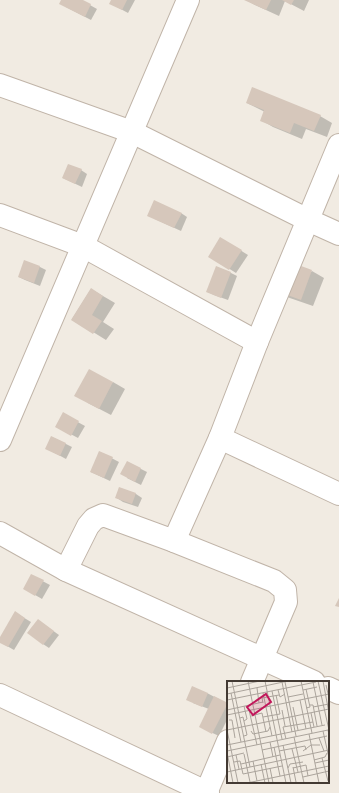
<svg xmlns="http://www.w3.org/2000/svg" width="339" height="793" font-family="'Nunito Sans',sans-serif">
<rect width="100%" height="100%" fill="#f1ebe2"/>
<g fill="#0003">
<path d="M62,0H81L97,9L91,20L66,7Z"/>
<path d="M112,0H135L128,13L117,7Z"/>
<path d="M246,0H309L304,11L285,1L279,16L255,5Z"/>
<path d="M247,103L320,116L332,123L327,137L306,129L302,139L273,127L261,120L265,112Z"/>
<path d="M81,170L87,174L82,187L63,178Z"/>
<path d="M181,213L187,217L181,231L155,219Z"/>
<path d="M227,242L248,255L236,273L209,256Z"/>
<path d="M25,261L40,267L46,270L40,286L25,280L19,277Z"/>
<path d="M217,267L231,273L237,276L228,300L214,295L208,292Z"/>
<path d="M312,271L324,278L313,306L284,296Z"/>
<path d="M91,289L115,303L103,322L114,329L106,340L72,319Z"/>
<path d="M113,382L125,389L111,415L88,403Z"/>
<path d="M63,414L85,426L78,438L63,430Z"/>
<path d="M52,437L72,447L66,459L53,452Z"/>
<path d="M100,452L119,462L110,481L91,472Z"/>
<path d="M127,462L147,472L141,485L127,478Z"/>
<path d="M120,488L136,494L142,498L138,507L123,502L117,498Z"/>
<path d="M31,575L50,585L42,599L30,592Z"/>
<path d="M16,613L31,622L14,650L0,642V639Z"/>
<path d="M38,620L59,635L49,648L43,644Z"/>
<path d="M207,693L228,704V718L219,736L206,730L209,709L193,703Z"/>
</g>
<g fill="#d6c7bb">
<path d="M61,0H83L91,4L85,17L59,4Z"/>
<path d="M111,0H127L122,10L109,4Z"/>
<path d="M244,0H271L266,10Z"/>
<path d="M282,0H294L291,5Z"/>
<path d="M252,87L321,115L314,131L294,123L290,133L260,121L264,110L246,103Z"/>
<path d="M68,164L82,169L75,184L62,178Z"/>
<path d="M154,200L182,213L174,228L147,216Z"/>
<path d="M220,237L242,250L229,270L208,257Z"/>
<path d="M282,259L312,270L301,300L271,289Z"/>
<path d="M24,260L40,266L34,283L18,277Z"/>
<path d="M216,266L231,272L221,298L206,292Z"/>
<path d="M91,288L103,296L92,315L102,321L93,334L71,320Z"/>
<path d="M89,369L113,382L99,409L74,396Z"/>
<path d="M63,412L79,421L71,436L55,427Z"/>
<path d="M51,436L66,443L60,456L45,449Z"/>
<path d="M99,451L113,457L104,478L90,472Z"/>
<path d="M127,461L141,468L135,482L120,474Z"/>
<path d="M119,487L136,493L132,504L115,498Z"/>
<path d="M31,574L44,580L35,596L23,589Z"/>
<path d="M339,598V607L335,606Z"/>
<path d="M15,611L25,618L8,647L0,643V637Z"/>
<path d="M38,619L54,631L43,645L27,633Z"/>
<path d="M192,686L208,693L202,707L186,700Z"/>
<path d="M214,696L228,703L212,734L199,727Z"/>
</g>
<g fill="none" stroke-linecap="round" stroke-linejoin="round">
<g stroke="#c0b4a8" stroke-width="24">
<g id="minor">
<path d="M0,85L132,132L308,220L339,234"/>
<path d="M0,215L83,246L257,342"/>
<path d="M220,438L339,494"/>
<path d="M0,440L188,0"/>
<path d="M0,533L66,570L314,682"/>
<path d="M174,541L220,438L257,342L339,145"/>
<path d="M66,570L88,526L94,519L103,515L174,541L274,581L285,590L286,602L252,682"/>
<path d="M328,688L339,693"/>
<path d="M206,793L228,741"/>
</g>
</g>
<g stroke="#c0b4a8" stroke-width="24">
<path id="tertiary" d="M0,695L208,793"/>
</g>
<use href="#minor" stroke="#fff" stroke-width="22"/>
<use href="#tertiary" stroke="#fff" stroke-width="22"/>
</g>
<g transform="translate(227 681)">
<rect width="102" height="102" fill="#f1ebe2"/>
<path fill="none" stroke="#aba49c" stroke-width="1" d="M5,0L23,86M21,0L42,102M38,0L59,102M74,0L85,52M91,0L102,49M96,0L102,32M55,1L65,51M58,1L69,55M86,1L95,44M99,4L102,17M0,7L33,0M30,7L32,22M79,8L83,26L79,27M51,9L53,16L58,13M76,9L90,6M45,10L55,58M4,12L14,61M36,12L45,55M0,13L61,0M61,16L76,13M0,19L89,1M73,19L79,48M36,22L35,17L52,14M83,24H86L90,45M66,26L71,49M86,26L102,23M0,29L36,21M22,29L30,64M55,29L58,45M84,32L87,46M0,34L102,13M24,35L35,32L39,51M36,36L53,33L49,14M13,37L16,36L20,54L17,55M2,39H5L8,57M17,40L20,38L17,25M0,49L102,28M0,49L11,102M24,50L26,53L41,50L43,46M96,50L102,77M82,53L92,102M67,56L77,102M92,57L97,70M59,58L56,46L86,41M43,61L46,76M0,64L98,44M56,64L64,102M47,66L53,95M65,68L71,91M35,69L100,55M0,70L101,49L102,54M52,70L78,65L79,69M76,70L84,64H93M0,71L6,102M17,73L23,101M9,74L12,88M0,76L17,72M95,77L101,100M87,79L98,76L100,72M26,80L30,100M7,81L13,80L16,93L55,85M88,82L102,79M14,83L53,74M34,83L38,102M66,86L69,101M43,87L46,102M61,87L63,83L76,81M66,87L79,84L81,95M0,91L102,69M76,96L102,90M20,102L102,85"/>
<path fill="#c2185b" fill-opacity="0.15" stroke="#c2185b" stroke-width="2" d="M39,13L44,21L26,34L20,26Z"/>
<rect width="102" height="102" fill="none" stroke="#433a33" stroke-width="2"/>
</g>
</svg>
